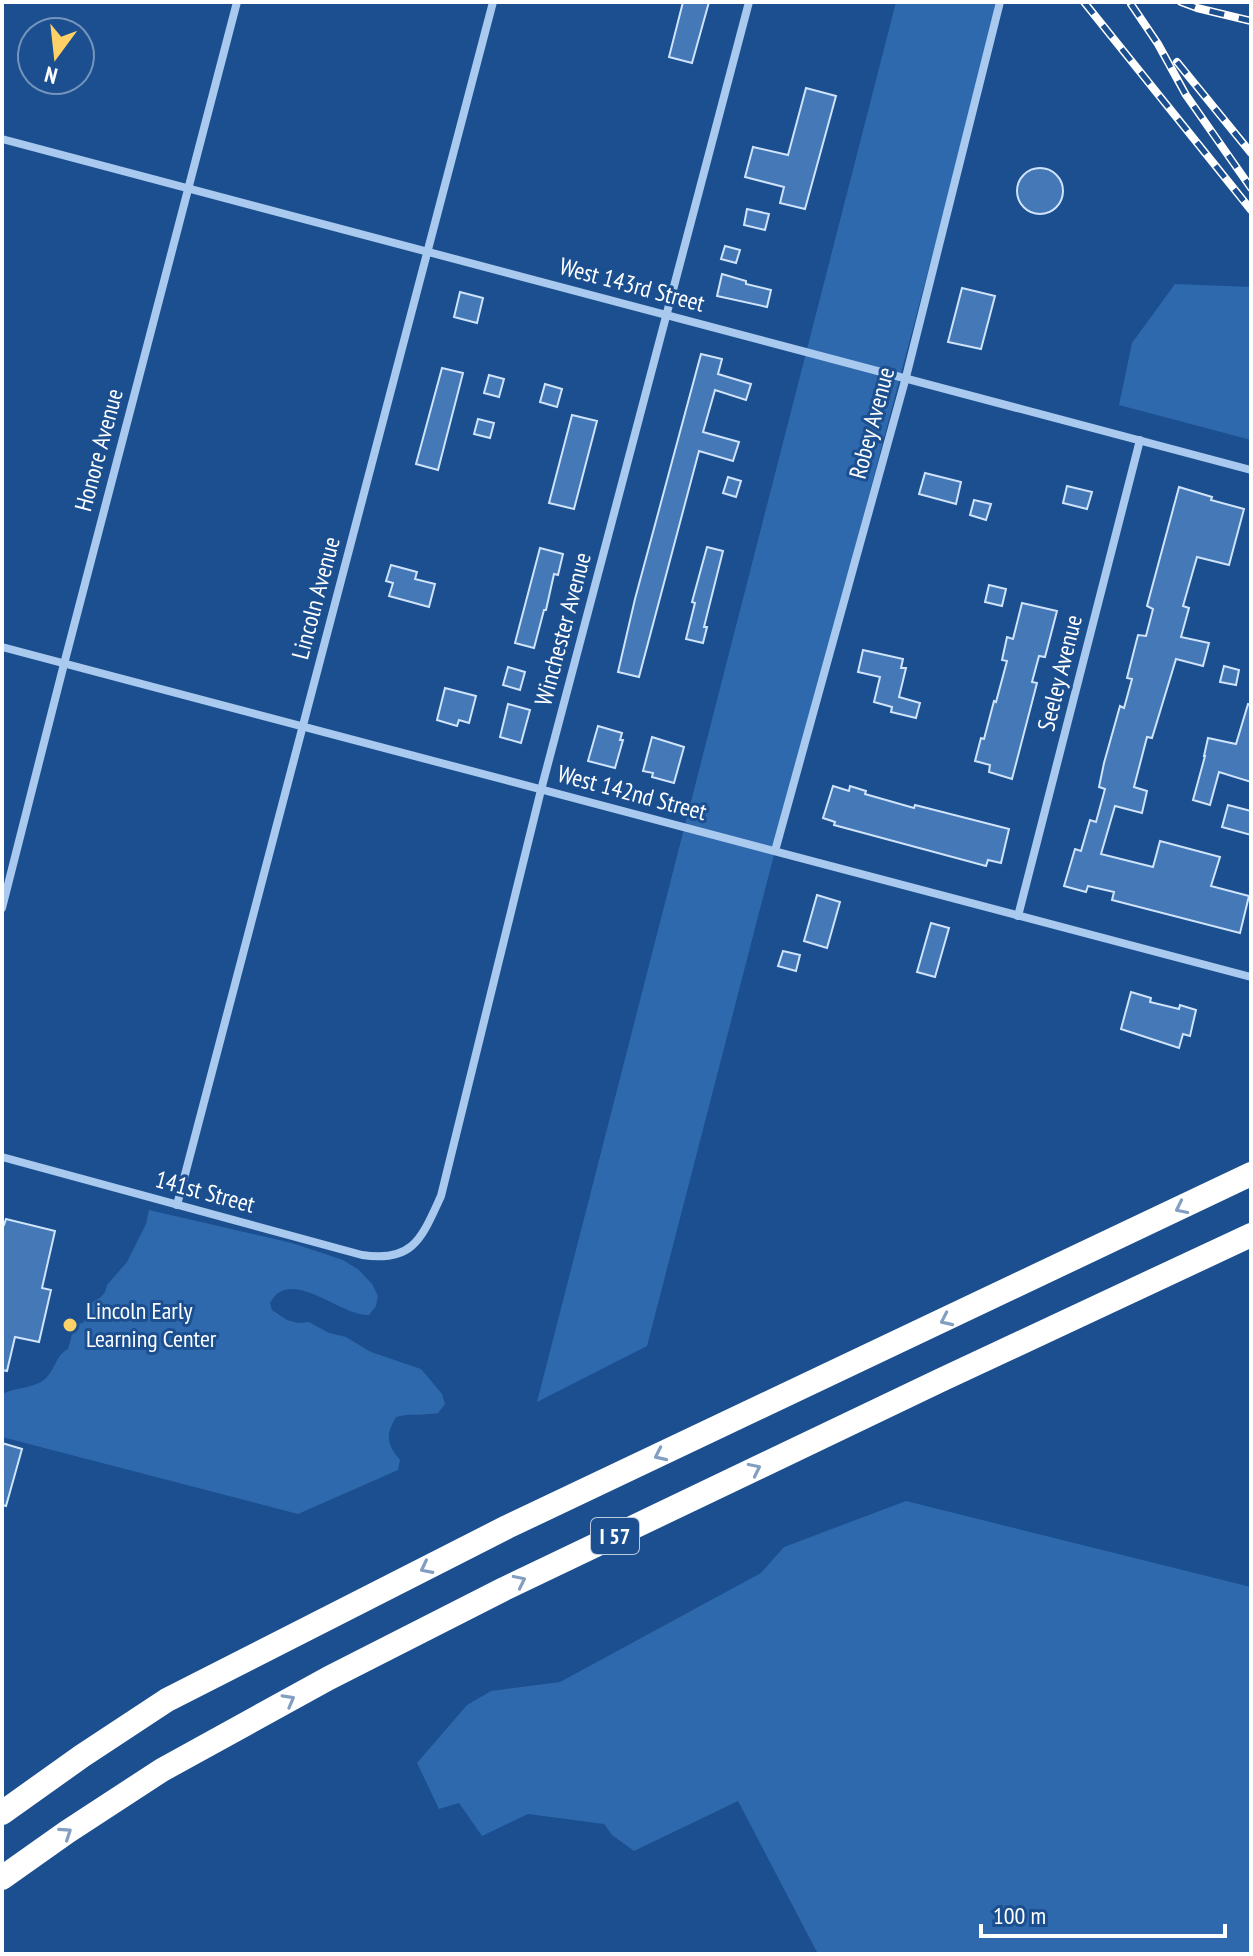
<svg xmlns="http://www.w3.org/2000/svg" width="1253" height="1956" font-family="'PT Sans Narrow',sans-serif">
<rect width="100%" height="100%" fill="#1b4f8f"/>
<g fill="#2e69ad">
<path d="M896,2H999L775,851L647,1346L537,1402Z"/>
<path d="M1175,284L1251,287V440L1119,405L1132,343Z"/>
<path d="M149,1210L292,1243L343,1260L359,1270L372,1284L378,1296L376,1306L369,1315C341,1317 290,1265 270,1303L272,1310L287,1320L298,1323L309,1322L329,1333L346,1337L371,1352L421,1369L442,1394L445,1404L438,1413C424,1416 411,1413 396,1417C385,1436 387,1444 400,1460L398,1470L298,1514L2,1437V1394C16,1387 33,1389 45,1379C55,1370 56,1355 68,1349L73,1331L77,1324L83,1323L87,1316L85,1307L101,1297L105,1292L107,1285L127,1262L146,1224Z"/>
<path d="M906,1501L1251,1587V1954H818L738,1801L634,1851L612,1835L604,1824L528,1814L482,1836L459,1803L439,1809L417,1763L467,1705L491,1691L560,1682L761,1573L784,1547Z"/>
</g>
<g fill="#4478b7" stroke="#cfe3fa" stroke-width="2">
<path d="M683,2H709L692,63L669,57Z"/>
<path d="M806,88L836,96L805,209L780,203L784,187L745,177L753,147L788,155Z"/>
<circle cx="1040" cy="191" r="23"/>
<path d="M747,209L769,214L765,230L744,225Z"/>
<path d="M725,246L740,250L736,263L721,259Z"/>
<path d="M722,274L746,281V284L771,290L767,307L717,296Z"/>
<path d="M962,288L995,296L981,349L948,342Z"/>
<path d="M460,292L483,298L477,323L454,317Z"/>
<path d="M701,354L722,359L718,374L751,384L746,400L715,390L703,432L739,442L733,461L699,451L639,677L618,672L635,599Z"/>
<path d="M442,368L463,373L438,470L416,464Z"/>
<path d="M489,375L504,379L499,397L484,393Z"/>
<path d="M545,384L562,389L557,407L540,402Z"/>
<path d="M572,415L597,421L574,509L549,503Z"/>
<path d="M478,419L494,423L490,438L474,434Z"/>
<path d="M925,473L961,482L956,504L919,494Z"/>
<path d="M728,477L741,481L736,497L723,493Z"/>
<path d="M1067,486L1092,492L1087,509L1063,503Z"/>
<path d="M1179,487L1212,497L1211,500L1244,509L1229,565L1197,557L1183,606L1189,608L1181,637L1209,643L1203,666L1176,659L1152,738L1147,737L1134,787L1147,791L1142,813L1115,806L1101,854L1153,867L1160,841L1220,857L1211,886L1249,896L1240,933L1112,900L1114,892L1088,886L1086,892L1064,886L1075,849L1081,851L1090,820L1096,822L1105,789L1099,787L1104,763L1120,706L1124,708L1132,679L1127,678L1138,635L1146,636L1153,609L1147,606Z"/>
<path d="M974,500L991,504L986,520L970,515Z"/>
<path d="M707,547L723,551L704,627H707L703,643L686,639L695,603L692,602Z"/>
<path d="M540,548L563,554L558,575L554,574L546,610H544L534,648L515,643Z"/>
<path d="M391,565L417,572L415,579L435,584L429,607L389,596L393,583L386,581Z"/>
<path d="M989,585L1006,589L1002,606L985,602Z"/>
<path d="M1022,603L1057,611L1045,657L1039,656L1032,682L1037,683L1012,779L989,772L990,765L975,761L981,738L984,739L994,701L996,702L1007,661L1002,660L1007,637L1013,639Z"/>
<path d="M863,650L903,659L901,668H906L899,697L920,703L916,718L891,712L892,707L874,702L880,677L858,672Z"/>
<path d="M1224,666L1239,670L1236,685L1220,682Z"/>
<path d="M508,667L525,672L520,690L503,685Z"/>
<path d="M445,688L476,696L469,723L459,720L457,726L437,720Z"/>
<path d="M508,704L530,710L521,743L500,737Z"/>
<path d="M1248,704L1251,705V782L1219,772L1210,805L1193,800L1205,756H1204L1208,738L1236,744Z"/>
<path d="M598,726L622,733L620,740H623L615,768L588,761Z"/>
<path d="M652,737L684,747L674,783L652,777L653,773L643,771Z"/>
<path d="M833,786L849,791L850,786L866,791L865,794L914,808L915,805L1009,829L1001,863L988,860L986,866L834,825L835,822L823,818Z"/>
<path d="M1228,805L1251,811V835L1222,827Z"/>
<path d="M817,895L840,902L827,948L804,941Z"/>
<path d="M931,923L949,928L935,977L917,972Z"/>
<path d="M783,951L800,955L796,971L778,966Z"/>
<path d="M1131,992L1151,998L1150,1002L1179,1009L1180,1005L1196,1010L1190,1036L1183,1034L1179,1048L1121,1029Z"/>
<path d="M6,1219L55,1231L42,1288L51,1290L39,1342L15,1337L7,1371L2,1370V1225H4Z"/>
<path d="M2,1443L22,1449L6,1506L2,1505Z"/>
</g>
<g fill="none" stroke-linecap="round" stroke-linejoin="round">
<g stroke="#a9c9ee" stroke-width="8">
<path d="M2,139L1251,470"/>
<path d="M2,647L1251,977"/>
<path d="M775,851L906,377L1000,2"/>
<path d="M2,908L64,664L237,2"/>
<path d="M1018,916L1140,440"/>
<path d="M2,1157L362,1255C414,1263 422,1237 441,1196L541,790L749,2"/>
<path d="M177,1205L493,2"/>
</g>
<g stroke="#fff" stroke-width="24">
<path d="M2,1813L82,1756L167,1700L507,1527L1251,1174"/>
<path d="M2,1878L67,1832L162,1770L329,1678L504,1589L941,1380L1251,1235"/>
</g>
<g stroke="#fff" stroke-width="8">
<g id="rail">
<path d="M1084,2L1251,210"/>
<path d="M1181,2L1197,8L1251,21"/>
<path d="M1131,4L1158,44L1186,95L1251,188"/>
<path d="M1177,62L1251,153"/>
</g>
</g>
<use href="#rail" stroke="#1b4f8f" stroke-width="5" stroke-dasharray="15" stroke-linecap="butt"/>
</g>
<defs><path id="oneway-chevron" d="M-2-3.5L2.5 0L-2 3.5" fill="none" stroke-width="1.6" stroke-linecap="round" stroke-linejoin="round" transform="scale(2)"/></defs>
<g stroke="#829ec1">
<use href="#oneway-chevron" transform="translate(1181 1208) rotate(154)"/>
<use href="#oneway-chevron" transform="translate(946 1320) rotate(155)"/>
<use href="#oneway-chevron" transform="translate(660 1455) rotate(155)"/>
<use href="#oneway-chevron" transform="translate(755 1469) rotate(-26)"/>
<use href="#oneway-chevron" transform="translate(426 1568) rotate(153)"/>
<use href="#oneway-chevron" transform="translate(520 1581) rotate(-26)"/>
<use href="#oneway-chevron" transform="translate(289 1700) rotate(-29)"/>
<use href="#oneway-chevron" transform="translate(66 1833) rotate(-34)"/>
</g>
<circle fill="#ffd166" stroke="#1b4f8f" stroke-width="3" cx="70" cy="1325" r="8"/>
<g text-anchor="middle" stroke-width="6" stroke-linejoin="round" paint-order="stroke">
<rect fill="#1b4f8f" stroke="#bbcadd" stroke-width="2" x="591" y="1518" width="48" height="36" rx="6"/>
<g font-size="22" font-weight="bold" fill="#fff">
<text x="615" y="1544">I 57</text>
</g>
<g font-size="24" fill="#fff" stroke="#1b4f8f">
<text transform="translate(632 285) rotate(15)" y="8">West 143rd Street</text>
<text transform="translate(872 423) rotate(-75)" y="8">Robey Avenue</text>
<text transform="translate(99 450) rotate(-75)" y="8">Honore Avenue</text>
<text transform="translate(316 598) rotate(-75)" y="8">Lincoln Avenue</text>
<text transform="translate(563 629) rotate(-75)" y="8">Winchester Avenue</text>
<text transform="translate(1060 673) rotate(-76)" y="8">Seeley Avenue</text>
<text transform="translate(632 793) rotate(15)" y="8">West 142nd Street</text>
<text transform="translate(205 1192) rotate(15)" y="8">141st Street</text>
</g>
<g font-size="24" fill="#fff" stroke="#1b4f8f" text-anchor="start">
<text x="86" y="1319">Lincoln Early<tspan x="86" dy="28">Learning Center</tspan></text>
</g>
</g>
<rect width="1253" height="1956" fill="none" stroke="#ffffff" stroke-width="8"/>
<g transform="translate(56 56) rotate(195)"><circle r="38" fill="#1b4f8f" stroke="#7695bc" stroke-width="2"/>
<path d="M0-6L14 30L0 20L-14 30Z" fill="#ffd166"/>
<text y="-12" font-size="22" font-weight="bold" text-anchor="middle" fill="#ffffff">N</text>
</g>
<path d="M981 1924v12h244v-12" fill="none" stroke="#ffffff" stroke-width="4"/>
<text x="993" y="1924" font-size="24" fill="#ffffff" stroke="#1b4f8f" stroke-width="6" paint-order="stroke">100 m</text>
</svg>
